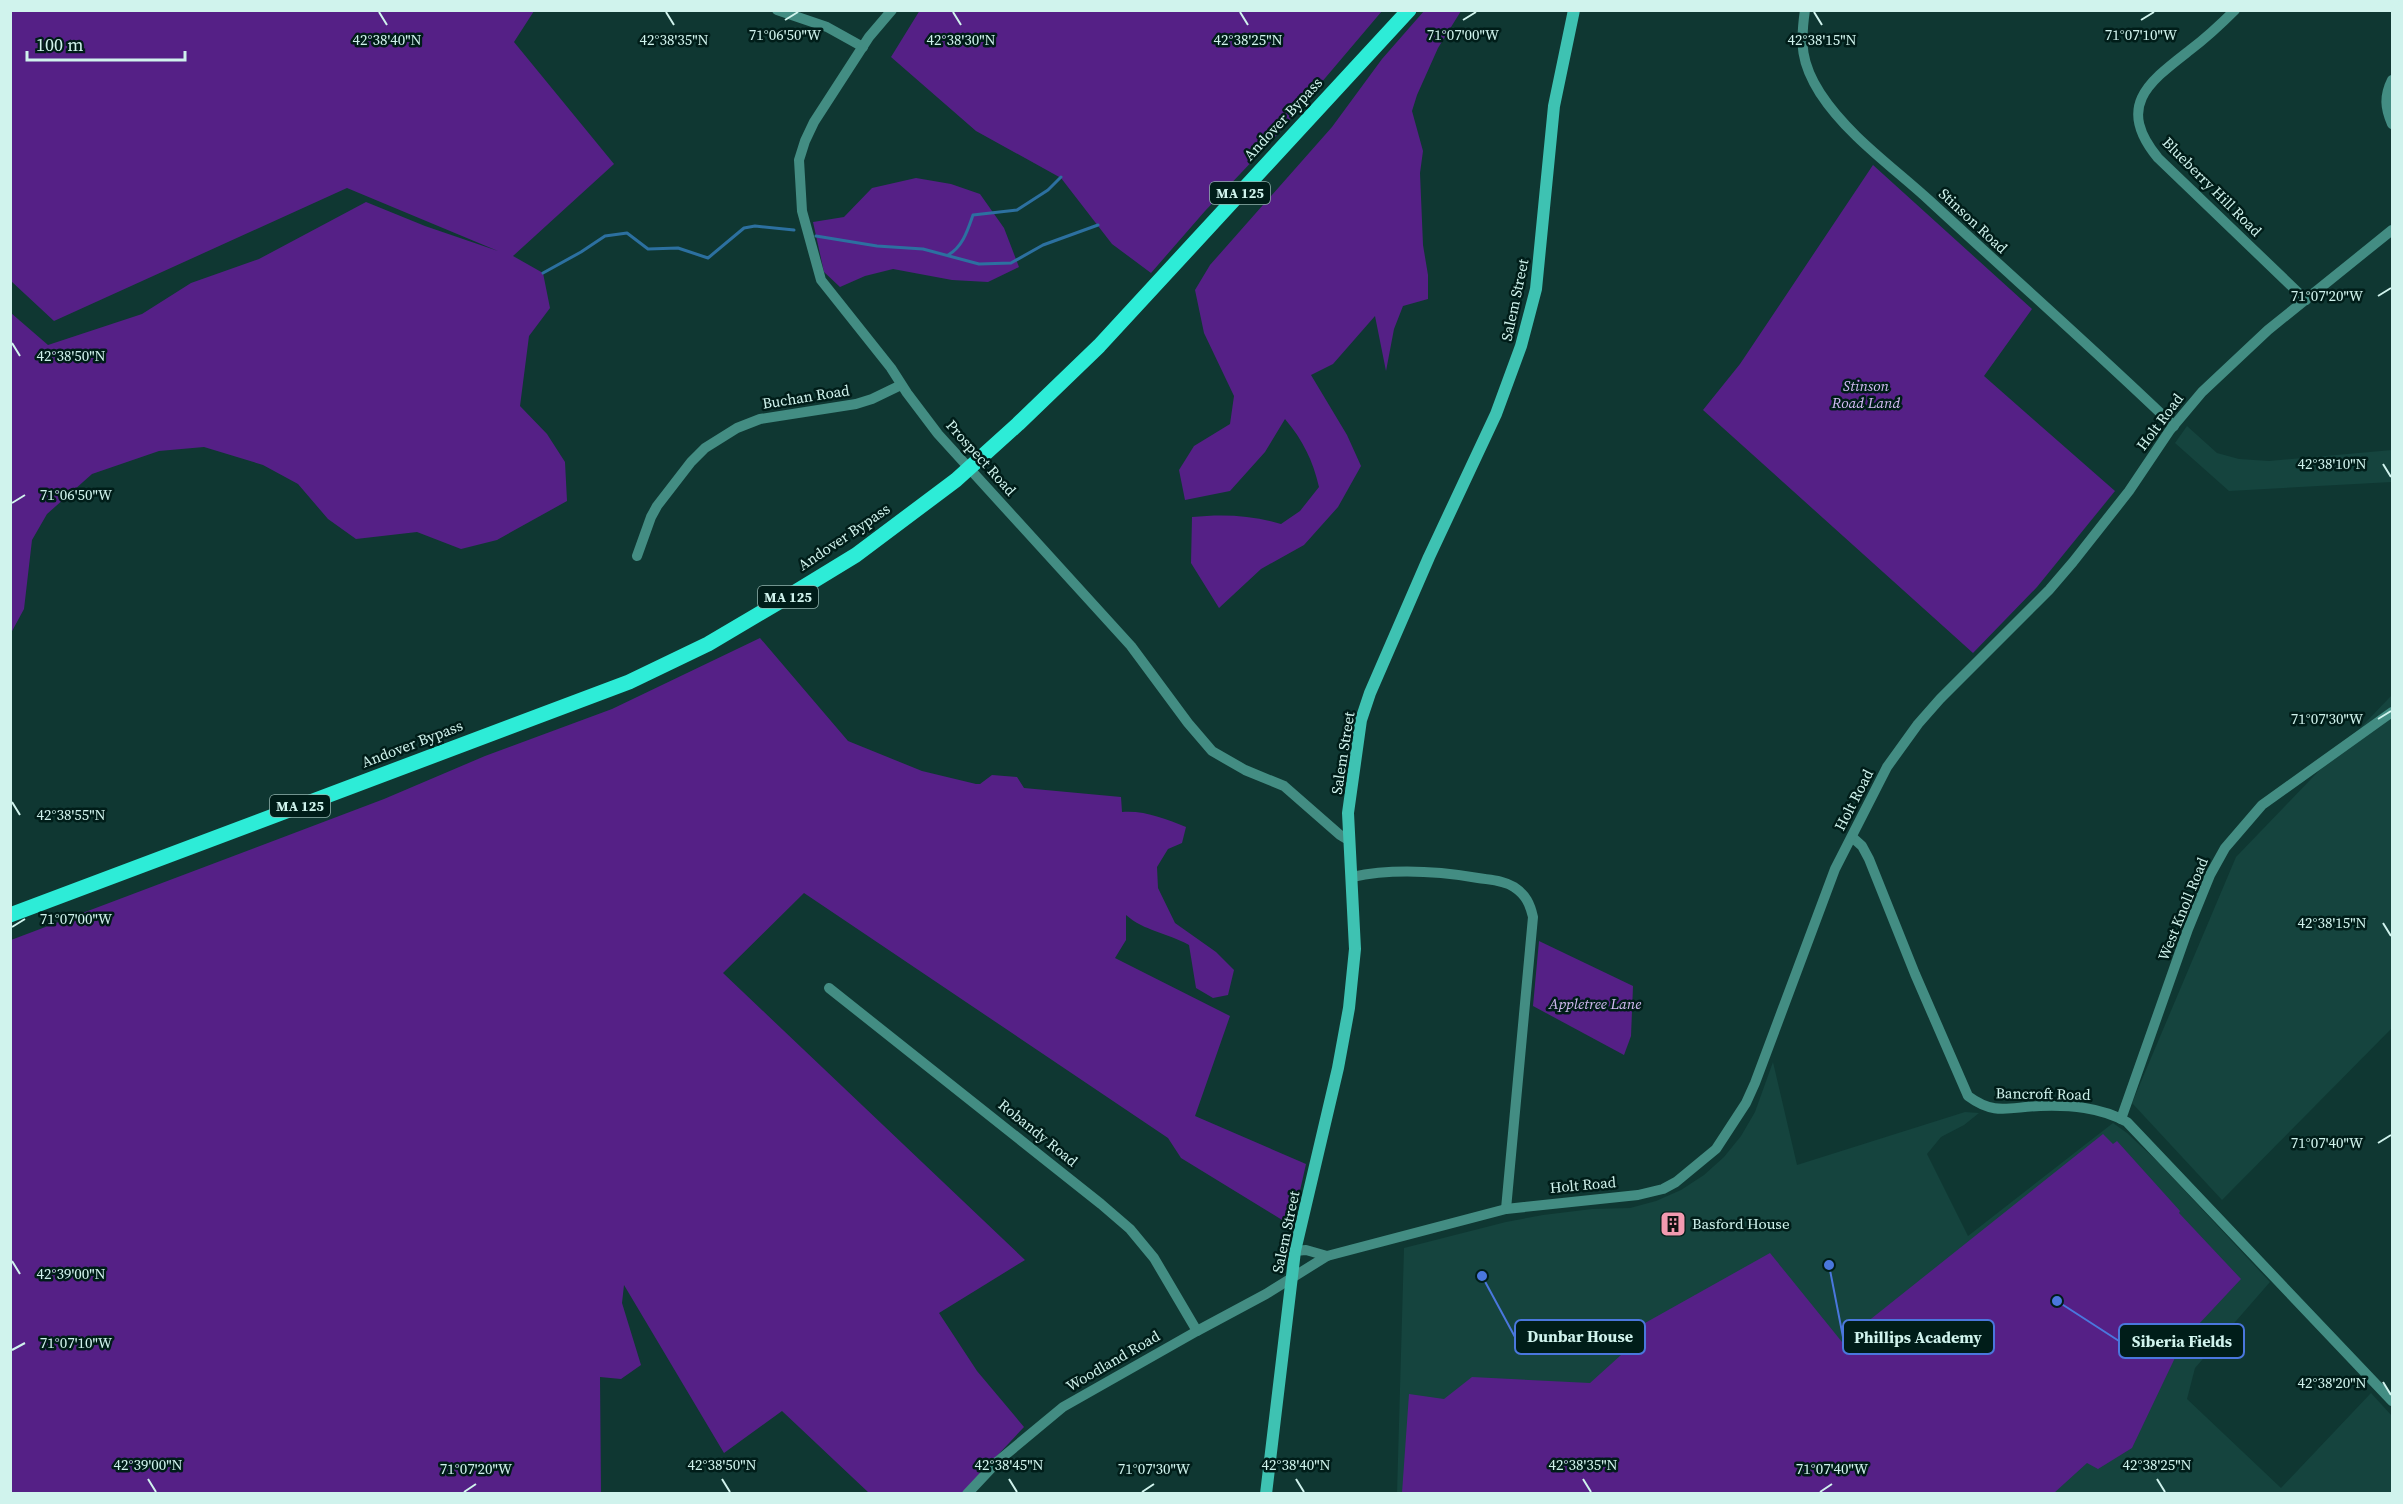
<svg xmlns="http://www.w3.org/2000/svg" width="2403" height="1504" font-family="'Source Serif 4',serif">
<rect width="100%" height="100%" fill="#0f3732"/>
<g fill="#15443e">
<path d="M2187,426L2217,453L2239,459L2269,461L2392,450V482L2229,491L2175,443Z"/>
<path d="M2392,695V1028L2222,1200L2132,1103L2236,857Z"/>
<path d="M1773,1062L1797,1165L1965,1112L1979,1113L1964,1125L1941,1137L1927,1154L1968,1236L2113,1123L2127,1133L2158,1162L2270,1282L2195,1368L2187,1399L2281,1488L2371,1393L2392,1416V1493L1397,1494L1404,1248L1506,1222L1543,1215L1592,1209L1630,1208L1656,1201L1681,1190L1704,1175L1724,1157L1741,1136L1755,1112Z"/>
</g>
<g fill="#552086">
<path d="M11,10L534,11L514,42L614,164L513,256L543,273L550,308L529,336L520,406L547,434L565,462L567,501L497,540L461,549L417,532L356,539L328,519L298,484L263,465L204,447L159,451L92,474L47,514L32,540L24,609L11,633V313L48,345L142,314L191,283L259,259L366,202L425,226L498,251L347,188L54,321L11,281Z"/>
<path d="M920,10H1382V11L1276,136L1205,211L1151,273L1112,244L1061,178L976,131L891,57Z"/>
<path d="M1424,11H1461L1438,48L1417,95L1412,111L1423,151L1420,173L1423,245L1428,275V299L1403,306L1394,329L1386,371L1375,316L1333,364L1311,375L1347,435L1361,466L1338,507L1304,545L1261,569L1219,608L1191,563L1192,517C1223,514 1251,515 1281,524L1300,511L1319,487C1313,461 1303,440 1285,419L1265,452L1230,491L1185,500L1179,470L1194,446L1230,424L1234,396L1204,333L1195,290L1210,265L1332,127L1382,59Z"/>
<path d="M1873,165L2032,309L1984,376L2115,491L2037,587L1973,653L1703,410L1740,364Z"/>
<path d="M916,178L951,184L980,194L1004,228L1019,267L988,282L952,280L893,269L865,276L840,287L824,272L813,222L844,217L872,188Z"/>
<path d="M760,638L848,741L922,771L976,784H980L992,775L1017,777L1024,788L1121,797L1122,812C1144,810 1166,819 1186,827L1182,843L1168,849L1157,867L1158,888L1175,923L1216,952L1234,970L1228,995L1213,998L1196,988L1189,945C1168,933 1144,931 1126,915V940L1115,958L1230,1016L1195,1116L1306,1164L1292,1226L1181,1158L1168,1138L804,893L723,973L1025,1260L939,1313L977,1371L1024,1427L962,1493H869L782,1411L724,1453L624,1285L622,1303L641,1365L621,1379L600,1377L601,1493L11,1494V940L384,799L485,756L612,709Z"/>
<path d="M1539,941L1633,986L1631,1036L1624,1055L1533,1006Z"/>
<path d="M2103,1134L2113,1144L2117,1141L2180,1211L2179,1213L2241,1279L2183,1341L2132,1448L2098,1469L2087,1463L2054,1493H1402L1409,1394L1444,1399L1472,1377L1590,1383L1621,1355L1645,1323L1770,1253L1842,1342Z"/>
</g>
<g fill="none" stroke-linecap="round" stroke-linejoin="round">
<g stroke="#2c70a0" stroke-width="3">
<path d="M816,236L877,246L923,249L979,264L1011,263L1043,245L1098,225"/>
<path d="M948,255C963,247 968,229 973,215L1017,210L1048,190L1061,177"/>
<path d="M543,273L581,252L605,236L627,233L648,249L678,248L708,258L744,228L755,226L794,230"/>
</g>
<g stroke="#438d83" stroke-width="10">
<path d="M777,10L827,27L863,47"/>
<path d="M892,10L869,37L814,122L805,141L799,160L802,211L821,280L891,368L907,393L938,434L1131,646L1188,723L1212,751L1245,770L1284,786L1340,835L1350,841"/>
<path d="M1805,10C1800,44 1801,63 1820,93C1848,136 1893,167 1930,201C2011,276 2094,349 2174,426"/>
<path d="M2235,10C2221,24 2206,38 2190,50C2149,82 2115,106 2158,158L2306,300"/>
<path d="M2392,80C2384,96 2385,108 2392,124"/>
<path d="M637,556L651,517L657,506L691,462L705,448L737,428L760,419L856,404L872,399L901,385"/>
<path d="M1852,837L1862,846L1869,859L1915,974L1968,1096C1995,1116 2009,1107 2040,1106C2070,1105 2100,1107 2127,1122L2392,1401"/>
<path d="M1352,877C1394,868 1436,871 1478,878C1490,880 1503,880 1514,887C1526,895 1530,904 1533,917L1506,1209"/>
<path d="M829,988L1101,1204L1130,1229L1154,1258L1197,1331"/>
<path d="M2121,1119L2188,929L2210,875L2225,848L2262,805L2392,712"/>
<path d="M1295,1251L1306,1250L1327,1256L1506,1209L1638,1195L1663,1189L1676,1182L1716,1149L1746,1103L1755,1083L1835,869L1887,767L1918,724L1940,699L2049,590L2073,562L2129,491L2170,430L2202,392L2268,330L2392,230"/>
<path d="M967,1494L998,1461L1063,1407L1197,1331L1266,1294L1327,1256"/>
</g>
<path stroke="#3ec2b2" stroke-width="12" d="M1266,1494L1295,1251L1338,1068L1349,1008L1355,949L1348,813L1361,720L1370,693L1429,557L1496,414L1521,346L1536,289L1554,106L1574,10"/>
<path stroke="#2decd7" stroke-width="15" d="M10,915L629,682L708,644L779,602L856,555L956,480L1018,424L1099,346L1409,10"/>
</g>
<path fill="none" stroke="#d0f3ed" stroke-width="2" d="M379,12L387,25M666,12L674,25M953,12L961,25M1240,12L1248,25M1814,12L1822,25M785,20L798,12M1463,20L1476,12M2141,20L2154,12M2378,296L2391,288M12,343L20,356M2383,464L2391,477M12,503L25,495M2378,719L2391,711M12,802L20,815M2383,923L2391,936M12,927L25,919M2378,1143L2391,1135M12,1261L20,1274M12,1350L25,1343M2383,1382L2391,1395M148,1479L156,1492M722,1479L730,1492M1009,1479L1017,1492M1296,1479L1304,1492M1583,1479L1591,1492M2157,1479L2165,1492M464,1492L476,1484M1142,1492L1154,1484M1820,1492L1832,1484"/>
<defs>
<g id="building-square" transform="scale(1.35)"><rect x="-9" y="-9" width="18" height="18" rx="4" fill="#f29ab0" stroke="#001d19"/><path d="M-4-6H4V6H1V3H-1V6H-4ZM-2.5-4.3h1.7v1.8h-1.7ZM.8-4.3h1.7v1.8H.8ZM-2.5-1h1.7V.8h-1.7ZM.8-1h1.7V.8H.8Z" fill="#111"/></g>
</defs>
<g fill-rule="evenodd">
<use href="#building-square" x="1673" y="1224"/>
</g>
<g text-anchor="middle" stroke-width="5" stroke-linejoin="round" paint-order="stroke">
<g fill="#001d19" stroke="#92b3ad" stroke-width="1.5">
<rect x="1210" y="182" width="60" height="22" rx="4.5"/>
<rect x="758" y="586" width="60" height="22" rx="4.5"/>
<rect x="270" y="795" width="60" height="22" rx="4.5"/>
</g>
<g font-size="14" font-weight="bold" fill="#d0f3ed">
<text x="1240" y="198">MA 125</text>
<text x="788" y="602">MA 125</text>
<text x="300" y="811">MA 125</text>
</g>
<g font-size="15" fill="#d0f3ed" stroke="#001d19">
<text transform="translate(1283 119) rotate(-47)" y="5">Andover Bypass</text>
<text transform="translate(2212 187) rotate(45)" y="5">Blueberry Hill Road</text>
<text transform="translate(1973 221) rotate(43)" y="5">Stinson Road</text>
<text transform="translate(1515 300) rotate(-78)" y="5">Salem Street</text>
<text transform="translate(806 397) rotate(-9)" y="5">Buchan Road</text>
<text transform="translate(2160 422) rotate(-53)" y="5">Holt Road</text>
<text transform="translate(981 458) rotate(48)" y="5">Prospect Road</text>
<text transform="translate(844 537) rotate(-34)" y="5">Andover Bypass</text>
<text transform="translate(412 744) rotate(-21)" y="5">Andover Bypass</text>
<text transform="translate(1343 753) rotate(-81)" y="5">Salem Street</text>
<text transform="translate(1854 800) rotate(-63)" y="5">Holt Road</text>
<text transform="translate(2183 909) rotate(-68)" y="5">West Knoll Road</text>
<text transform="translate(2043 1094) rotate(1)" y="5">Bancroft Road</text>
<text transform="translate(1038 1133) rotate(39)" y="5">Robandy Road</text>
<text transform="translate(1583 1185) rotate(-5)" y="5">Holt Road</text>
<text transform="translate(1286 1232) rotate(-78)" y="5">Salem Street</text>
<text transform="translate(1113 1361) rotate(-30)" y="5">Woodland Road</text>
</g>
<g font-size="15" font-style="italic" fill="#d2bcf3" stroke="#001d19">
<text x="1866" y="391">Stinson<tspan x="1866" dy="17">Road Land</tspan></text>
<text x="1595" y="1009">Appletree Lane</text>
</g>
<g font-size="15" fill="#d0f3ed" stroke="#001d19" text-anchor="start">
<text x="1692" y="1229">Basford House</text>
</g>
</g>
<g font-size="15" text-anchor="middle" fill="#d0f3ed" stroke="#001d19" stroke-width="5" stroke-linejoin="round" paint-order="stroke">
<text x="1463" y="40">71°07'00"W</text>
<text x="785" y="40">71°06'50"W</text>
<text x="2141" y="40">71°07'10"W</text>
<text x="387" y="45">42°38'40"N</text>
<text x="674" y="45">42°38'35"N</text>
<text x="961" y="45">42°38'30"N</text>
<text x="1248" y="45">42°38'25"N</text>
<text x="1822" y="45">42°38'15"N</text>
<text x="2327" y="301">71°07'20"W</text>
<text x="71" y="361">42°38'50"N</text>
<text x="2332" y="469">42°38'10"N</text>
<text x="76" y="500">71°06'50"W</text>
<text x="2327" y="724">71°07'30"W</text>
<text x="71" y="820">42°38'55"N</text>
<text x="76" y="924">71°07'00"W</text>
<text x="2332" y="928">42°38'15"N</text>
<text x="2327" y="1148">71°07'40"W</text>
<text x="71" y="1279">42°39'00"N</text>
<text x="76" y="1348">71°07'10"W</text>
<text x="2332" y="1388">42°38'20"N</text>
<text x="148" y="1470">42°39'00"N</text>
<text x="722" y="1470">42°38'50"N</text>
<text x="1009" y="1470">42°38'45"N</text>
<text x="1296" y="1470">42°38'40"N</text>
<text x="1583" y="1470">42°38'35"N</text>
<text x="2157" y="1470">42°38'25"N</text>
<text x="476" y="1474">71°07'20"W</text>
<text x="1154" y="1474">71°07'30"W</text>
<text x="1832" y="1474">71°07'40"W</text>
</g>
<path fill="none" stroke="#4a77dd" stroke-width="2" d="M1482 1276L1515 1337M1829 1265L1843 1337M2057 1301L2119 1341"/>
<g fill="#4a77dd" stroke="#001d19" stroke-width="2">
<circle cx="1482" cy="1276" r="6"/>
<circle cx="1829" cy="1265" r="6"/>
<circle cx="2057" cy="1301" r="6"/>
</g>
<g fill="#001d19" stroke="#4a77dd" stroke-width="2">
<rect x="1515" y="1320" width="130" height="34" rx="6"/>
<rect x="1843" y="1320" width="151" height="34" rx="6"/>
<rect x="2119" y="1324" width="125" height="34" rx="6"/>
</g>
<g font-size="16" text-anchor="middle" font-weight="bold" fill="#d0f3ed">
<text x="1580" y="1342">Dunbar House</text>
<text x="1918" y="1343">Phillips Academy</text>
<text x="2182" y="1347">Siberia Fields</text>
</g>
<rect width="2403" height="1504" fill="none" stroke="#d0f3ed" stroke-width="24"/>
<path d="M27 51v9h158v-9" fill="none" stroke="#d0f3ed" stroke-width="3"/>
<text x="36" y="51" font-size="18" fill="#d0f3ed" stroke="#001d19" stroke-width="4.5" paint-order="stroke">100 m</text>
</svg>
